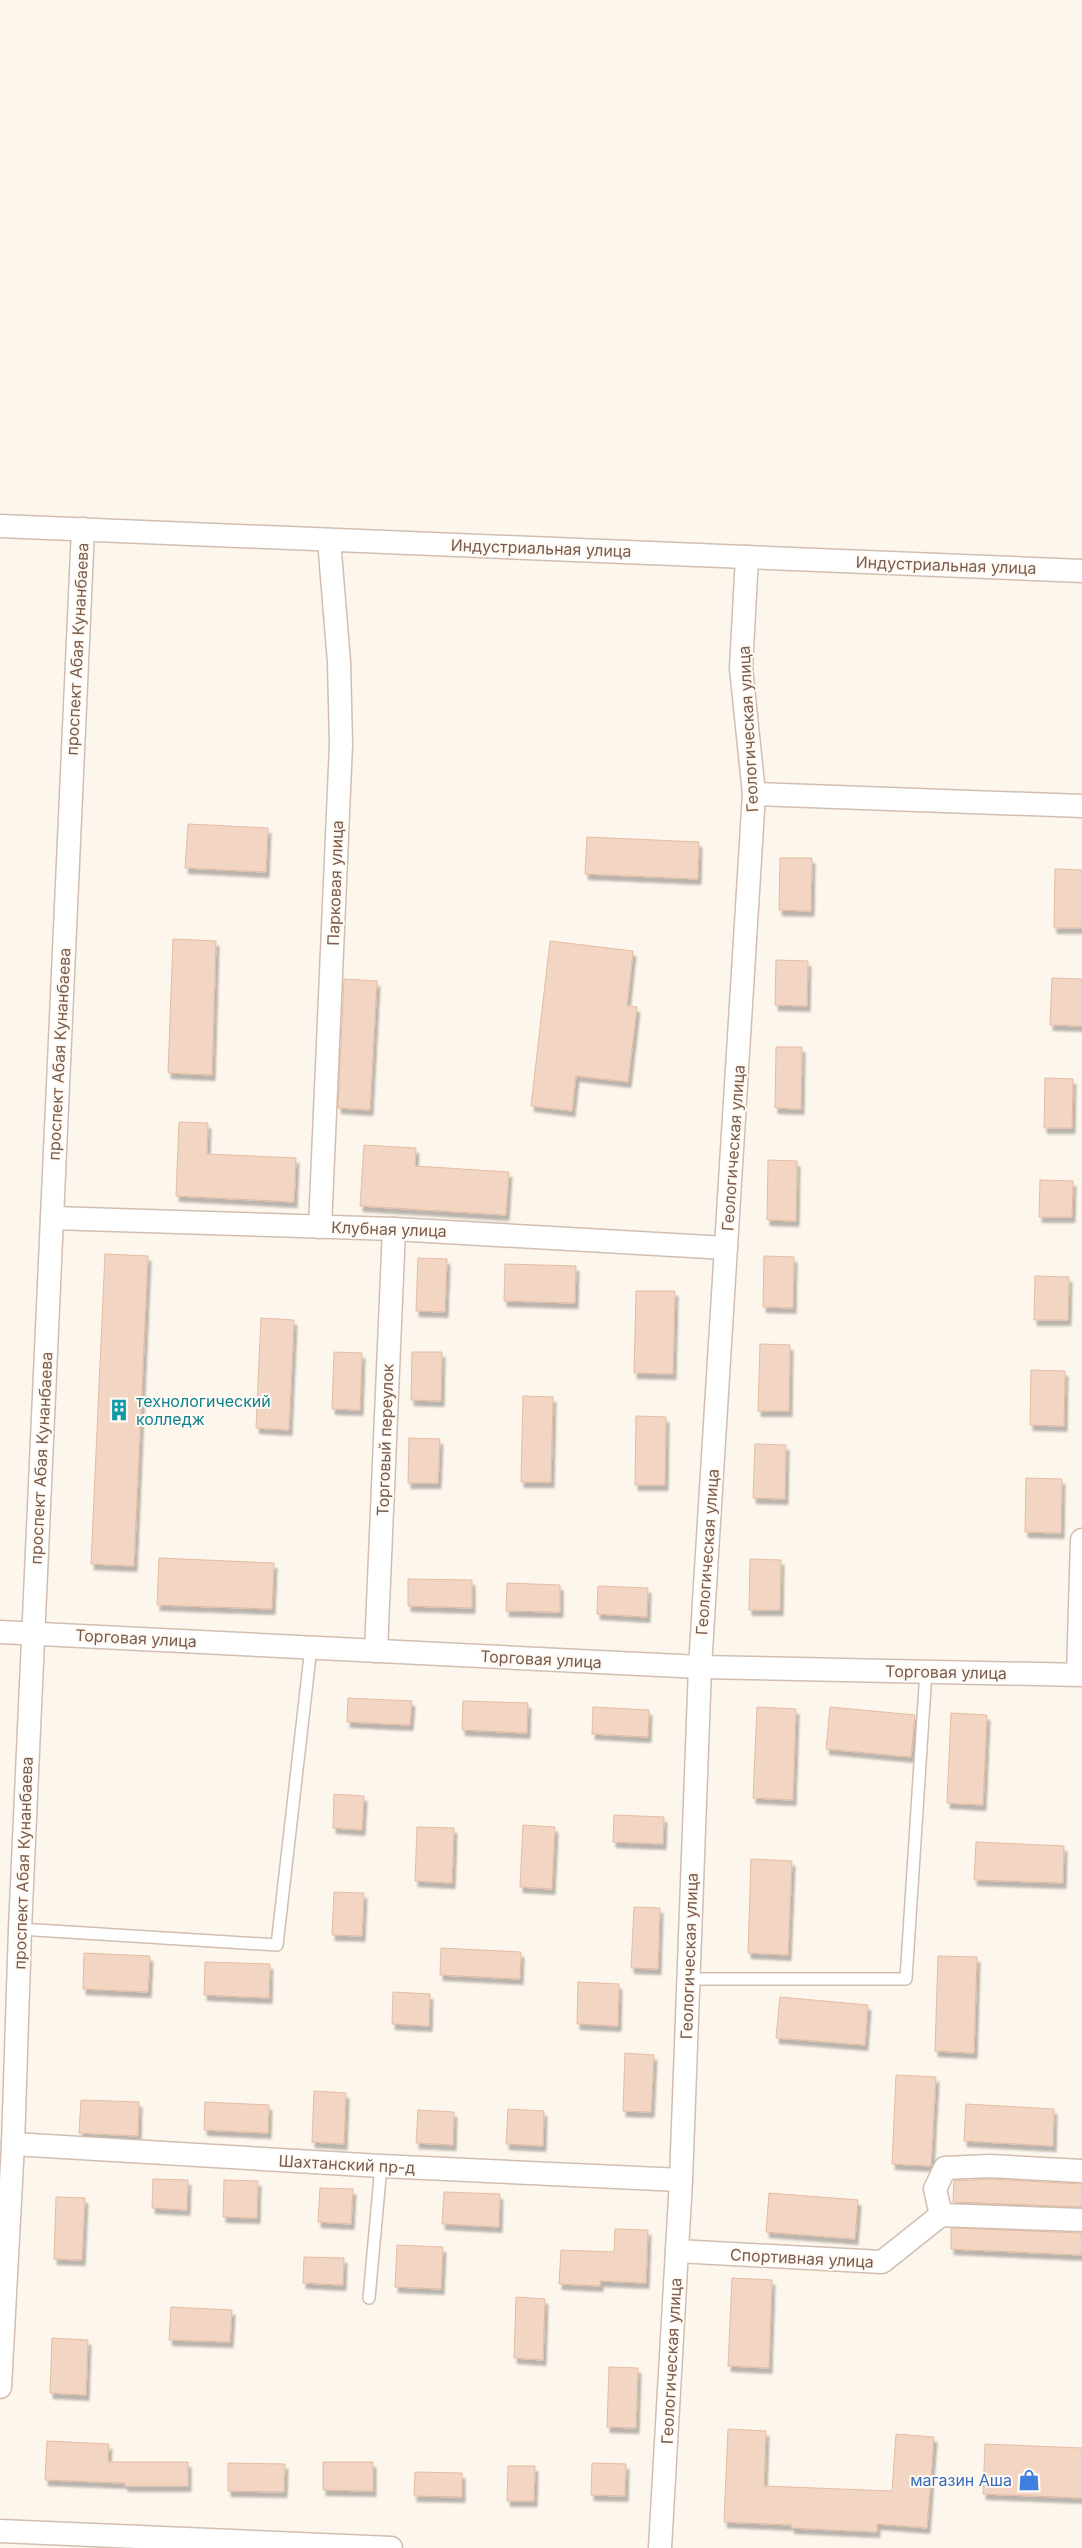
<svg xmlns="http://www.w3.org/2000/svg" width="1082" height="2548" font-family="Inter,sans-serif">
<defs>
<filter id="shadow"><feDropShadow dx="3" dy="5.5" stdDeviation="1" flood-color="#0004"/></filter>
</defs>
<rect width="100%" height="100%" fill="#fdf6ec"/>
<g fill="#f3d5c3" stroke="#e6bba3" filter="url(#shadow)">
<path d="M188,824L268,828L266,872L185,868Z"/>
<path d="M587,837L699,842L698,879L585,874Z"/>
<path d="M780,858H812L811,911L779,910Z"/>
<path d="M1055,869L1082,870V928H1054Z"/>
<path d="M173,939L216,941L212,1075L168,1073Z"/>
<path d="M550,941L633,951L627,1006L637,1007L628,1082L576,1076L572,1111L531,1106Z"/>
<path d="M776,960L808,961L807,1006L775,1005Z"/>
<path d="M1052,978L1082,979V1026L1050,1025Z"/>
<path d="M344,979L377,981L370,1110L338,1108Z"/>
<path d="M776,1047H802L801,1109L775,1108Z"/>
<path d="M1045,1078L1073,1079L1072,1128H1044Z"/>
<path d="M179,1122L208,1123L207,1154L296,1158L294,1202L176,1196Z"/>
<path d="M364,1145L416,1148L415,1166L509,1172L506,1215L360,1206Z"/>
<path d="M768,1160L797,1161L796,1221L767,1220Z"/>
<path d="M1040,1180L1073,1181L1072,1217H1039Z"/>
<path d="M105,1254L148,1256L134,1566L91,1564Z"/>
<path d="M764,1256L794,1257L793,1308L763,1307Z"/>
<path d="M418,1258L447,1259L445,1312L416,1311Z"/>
<path d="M505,1264L576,1266L575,1303L504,1301Z"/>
<path d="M1035,1276L1069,1277L1068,1320H1034Z"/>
<path d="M636,1291H675L673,1374L634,1373Z"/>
<path d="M261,1318L294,1320L289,1430L256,1428Z"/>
<path d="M760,1344L790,1345L789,1411H758Z"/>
<path d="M334,1352L362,1353L360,1410L332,1409Z"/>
<path d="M412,1352H442L441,1401L411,1400Z"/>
<path d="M1031,1370L1065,1371L1064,1426L1030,1425Z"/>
<path d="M523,1396L553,1397L551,1482H521Z"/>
<path d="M636,1416L666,1417L665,1485H635Z"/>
<path d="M409,1438L440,1439L438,1483H408Z"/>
<path d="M755,1444L786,1445L785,1499L753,1498Z"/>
<path d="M1026,1478L1062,1479L1061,1533L1025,1532Z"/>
<path d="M159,1558L274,1563L272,1609L157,1605Z"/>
<path d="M750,1559L781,1560L780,1610H749Z"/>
<path d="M408,1579L472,1580V1608L408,1606Z"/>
<path d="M507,1583L560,1585V1612L506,1611Z"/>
<path d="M598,1586L648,1588L647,1617L597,1614Z"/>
<path d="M348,1698L412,1701L410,1725L347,1722Z"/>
<path d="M463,1701L528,1703L527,1733L462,1730Z"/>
<path d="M593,1707L649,1710L648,1737L592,1734Z"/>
<path d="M757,1707L796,1709L793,1800L753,1798Z"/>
<path d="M830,1707L915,1715L911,1757L826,1749Z"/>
<path d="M951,1713L987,1715L983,1805L947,1803Z"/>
<path d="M334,1794L364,1796L362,1830L333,1828Z"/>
<path d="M614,1815L664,1817L663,1844L613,1842Z"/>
<path d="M523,1825L555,1827L552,1889L520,1887Z"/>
<path d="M417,1827L454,1828L452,1883L415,1881Z"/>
<path d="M976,1842L1064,1846L1063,1883L974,1880Z"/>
<path d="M751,1859L792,1861L788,1955L748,1953Z"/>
<path d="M334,1892L364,1893L362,1936L332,1935Z"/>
<path d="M634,1907L660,1908L658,1969L631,1968Z"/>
<path d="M441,1948L521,1952L520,1979L440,1975Z"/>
<path d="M84,1953L150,1956L148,1992L83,1989Z"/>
<path d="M938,1956L977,1957L974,2053L935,2051Z"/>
<path d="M205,1962L270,1964L269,1998L204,1995Z"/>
<path d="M578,1982L619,1984L618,2026L577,2024Z"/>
<path d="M393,1992L430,1994L429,2026L392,2024Z"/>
<path d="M780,1997L868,2005L865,2045L776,2038Z"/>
<path d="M625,2053L654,2055L651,2112L623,2111Z"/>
<path d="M896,2075L936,2077L931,2166L892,2164Z"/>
<path d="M314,2091L346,2093L344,2144L312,2142Z"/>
<path d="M81,2100L139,2102L138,2136L79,2133Z"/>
<path d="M205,2102L269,2105L268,2133L204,2130Z"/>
<path d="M966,2104L1054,2109L1053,2146L964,2141Z"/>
<path d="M508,2109L544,2111L543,2146L506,2144Z"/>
<path d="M418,2110L454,2112L453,2145L416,2143Z"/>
<path d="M153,2179L188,2180L187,2210L152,2208Z"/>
<path d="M990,2179L1082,2184V2207L953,2202L954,2181Z"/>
<path d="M224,2180L258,2181L257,2218L223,2217Z"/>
<path d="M320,2188L353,2189L351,2224L318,2222Z"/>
<path d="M444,2192L500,2194L499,2227L442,2224Z"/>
<path d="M769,2193L858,2200L855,2239L766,2232Z"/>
<path d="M56,2197L85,2198L82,2260L54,2259Z"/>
<path d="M951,2228L1082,2233V2255L951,2249Z"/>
<path d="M615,2229L648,2230L646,2283L600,2281V2286L559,2284L561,2250L614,2252Z"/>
<path d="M397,2245L443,2247L441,2289L395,2287Z"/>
<path d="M304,2257L344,2258L343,2285L303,2283Z"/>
<path d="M732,2278L772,2280L769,2368L728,2366Z"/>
<path d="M516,2297L545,2299L543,2360L514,2358Z"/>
<path d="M171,2307L232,2310L230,2342L169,2340Z"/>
<path d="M52,2338L88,2340L86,2395L50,2393Z"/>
<path d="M609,2367L638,2368L636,2428L607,2427Z"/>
<path d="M728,2429L766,2431L764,2486L892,2491L896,2434L934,2437L927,2528L877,2524V2532L791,2528L792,2525L724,2522Z"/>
<path d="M47,2441L109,2444L108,2462H188V2486H125V2483L45,2480Z"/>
<path d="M985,2444L1082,2448V2498L983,2494Z"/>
<path d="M323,2462H373V2491L323,2490Z"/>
<path d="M228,2463L285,2464L284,2492L228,2491Z"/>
<path d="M592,2463L626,2464L625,2496L591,2495Z"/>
<path d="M508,2466H535L534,2501H507Z"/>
<path d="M415,2472L462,2473V2497L414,2496Z"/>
</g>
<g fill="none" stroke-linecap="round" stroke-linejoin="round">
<g stroke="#d1beb0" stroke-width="14">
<g id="service">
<path d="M20,1929L277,1945L311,1647"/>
<path d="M688,1979H906L926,1671"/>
<path d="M369,2298L381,2166"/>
</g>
</g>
<g stroke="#d1beb0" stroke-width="25">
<g id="minor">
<path d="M0,526L1082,571"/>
<path d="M754,794L1082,806"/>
<path d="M52,1218L394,1229L726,1248"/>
<path d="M320,1227L341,744L339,662L329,540"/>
<path d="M0,1632L700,1667L1082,1675"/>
<path d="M376,1651L394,1229"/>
<path d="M1078,1674L1082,1540"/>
<path d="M13,2144L381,2166L681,2180"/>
<path d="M941,2215L935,2189L945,2168L990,2166L1082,2171"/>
<path d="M677,2251L882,2262L941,2215L1082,2220"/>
<path d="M0,2387L13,2144L20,1929L83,529"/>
<path d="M0,2531L391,2548"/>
<path d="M660,2548L681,2180L700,1667L754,794L741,668L747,557"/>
</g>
</g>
<use href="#service" stroke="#fff" stroke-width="11"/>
<use href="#minor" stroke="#fff" stroke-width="22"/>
</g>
<defs>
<g id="building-bare" transform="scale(1.725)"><path d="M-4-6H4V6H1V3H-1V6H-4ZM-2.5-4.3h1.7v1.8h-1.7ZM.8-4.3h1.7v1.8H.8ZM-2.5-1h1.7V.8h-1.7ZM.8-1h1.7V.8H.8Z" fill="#0f9aa8" stroke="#fffaf3" stroke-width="2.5" paint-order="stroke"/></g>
<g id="shop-bare" transform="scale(1.725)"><path d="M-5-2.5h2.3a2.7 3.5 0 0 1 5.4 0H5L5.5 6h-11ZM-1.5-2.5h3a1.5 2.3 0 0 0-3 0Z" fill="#3f7fe0" stroke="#fffaf3" stroke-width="2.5" paint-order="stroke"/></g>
</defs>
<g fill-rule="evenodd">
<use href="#building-bare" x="119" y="1410"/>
<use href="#shop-bare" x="1029" y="2480"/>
</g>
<g text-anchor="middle" stroke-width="4" stroke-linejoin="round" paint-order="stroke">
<g font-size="16" fill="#7a5c4d" stroke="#fffaf3">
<text transform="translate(541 548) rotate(2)" y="6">Индустриальная улица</text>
<text transform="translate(946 565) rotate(2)" y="6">Индустриальная улица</text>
<text transform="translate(77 649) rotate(-87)" y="6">проспект Абая Кунанбаева</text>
<text transform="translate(748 729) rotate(-93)" y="6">Геологическая улица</text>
<text transform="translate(335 883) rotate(-88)" y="6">Парковая улица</text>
<text transform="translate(59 1054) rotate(-87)" y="6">проспект Абая Кунанбаева</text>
<text transform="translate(733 1148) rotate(-86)" y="6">Геологическая улица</text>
<text transform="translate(389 1229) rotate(2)" y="6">Клубная улица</text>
<text transform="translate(385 1440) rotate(-88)" y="6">Торговый переулок</text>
<text transform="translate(41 1458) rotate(-87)" y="6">проспект Абая Кунанбаева</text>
<text transform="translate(707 1552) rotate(-86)" y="6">Геологическая улица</text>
<text transform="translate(136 1638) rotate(3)" y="6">Торговая улица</text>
<text transform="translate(541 1659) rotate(3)" y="6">Торговая улица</text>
<text transform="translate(946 1672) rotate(1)" y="6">Торговая улица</text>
<text transform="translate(23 1863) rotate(-88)" y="6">проспект Абая Кунанбаева</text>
<text transform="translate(689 1956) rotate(-88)" y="6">Геологическая улица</text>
<text transform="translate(347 2164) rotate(3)" y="6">Шахтанский пр-д</text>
<text transform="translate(802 2258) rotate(3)" y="6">Спортивная улица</text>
<text transform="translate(671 2361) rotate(-87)" y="6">Геологическая улица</text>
</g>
<g font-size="16" fill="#0d838f" stroke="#fffaf3" text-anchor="start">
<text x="136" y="1407">технологический<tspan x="136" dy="18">колледж</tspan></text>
</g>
<g font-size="16" fill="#366cbe" stroke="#fffaf3" text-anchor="end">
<text x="1012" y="2486">магазин Аша</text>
</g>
</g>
</svg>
